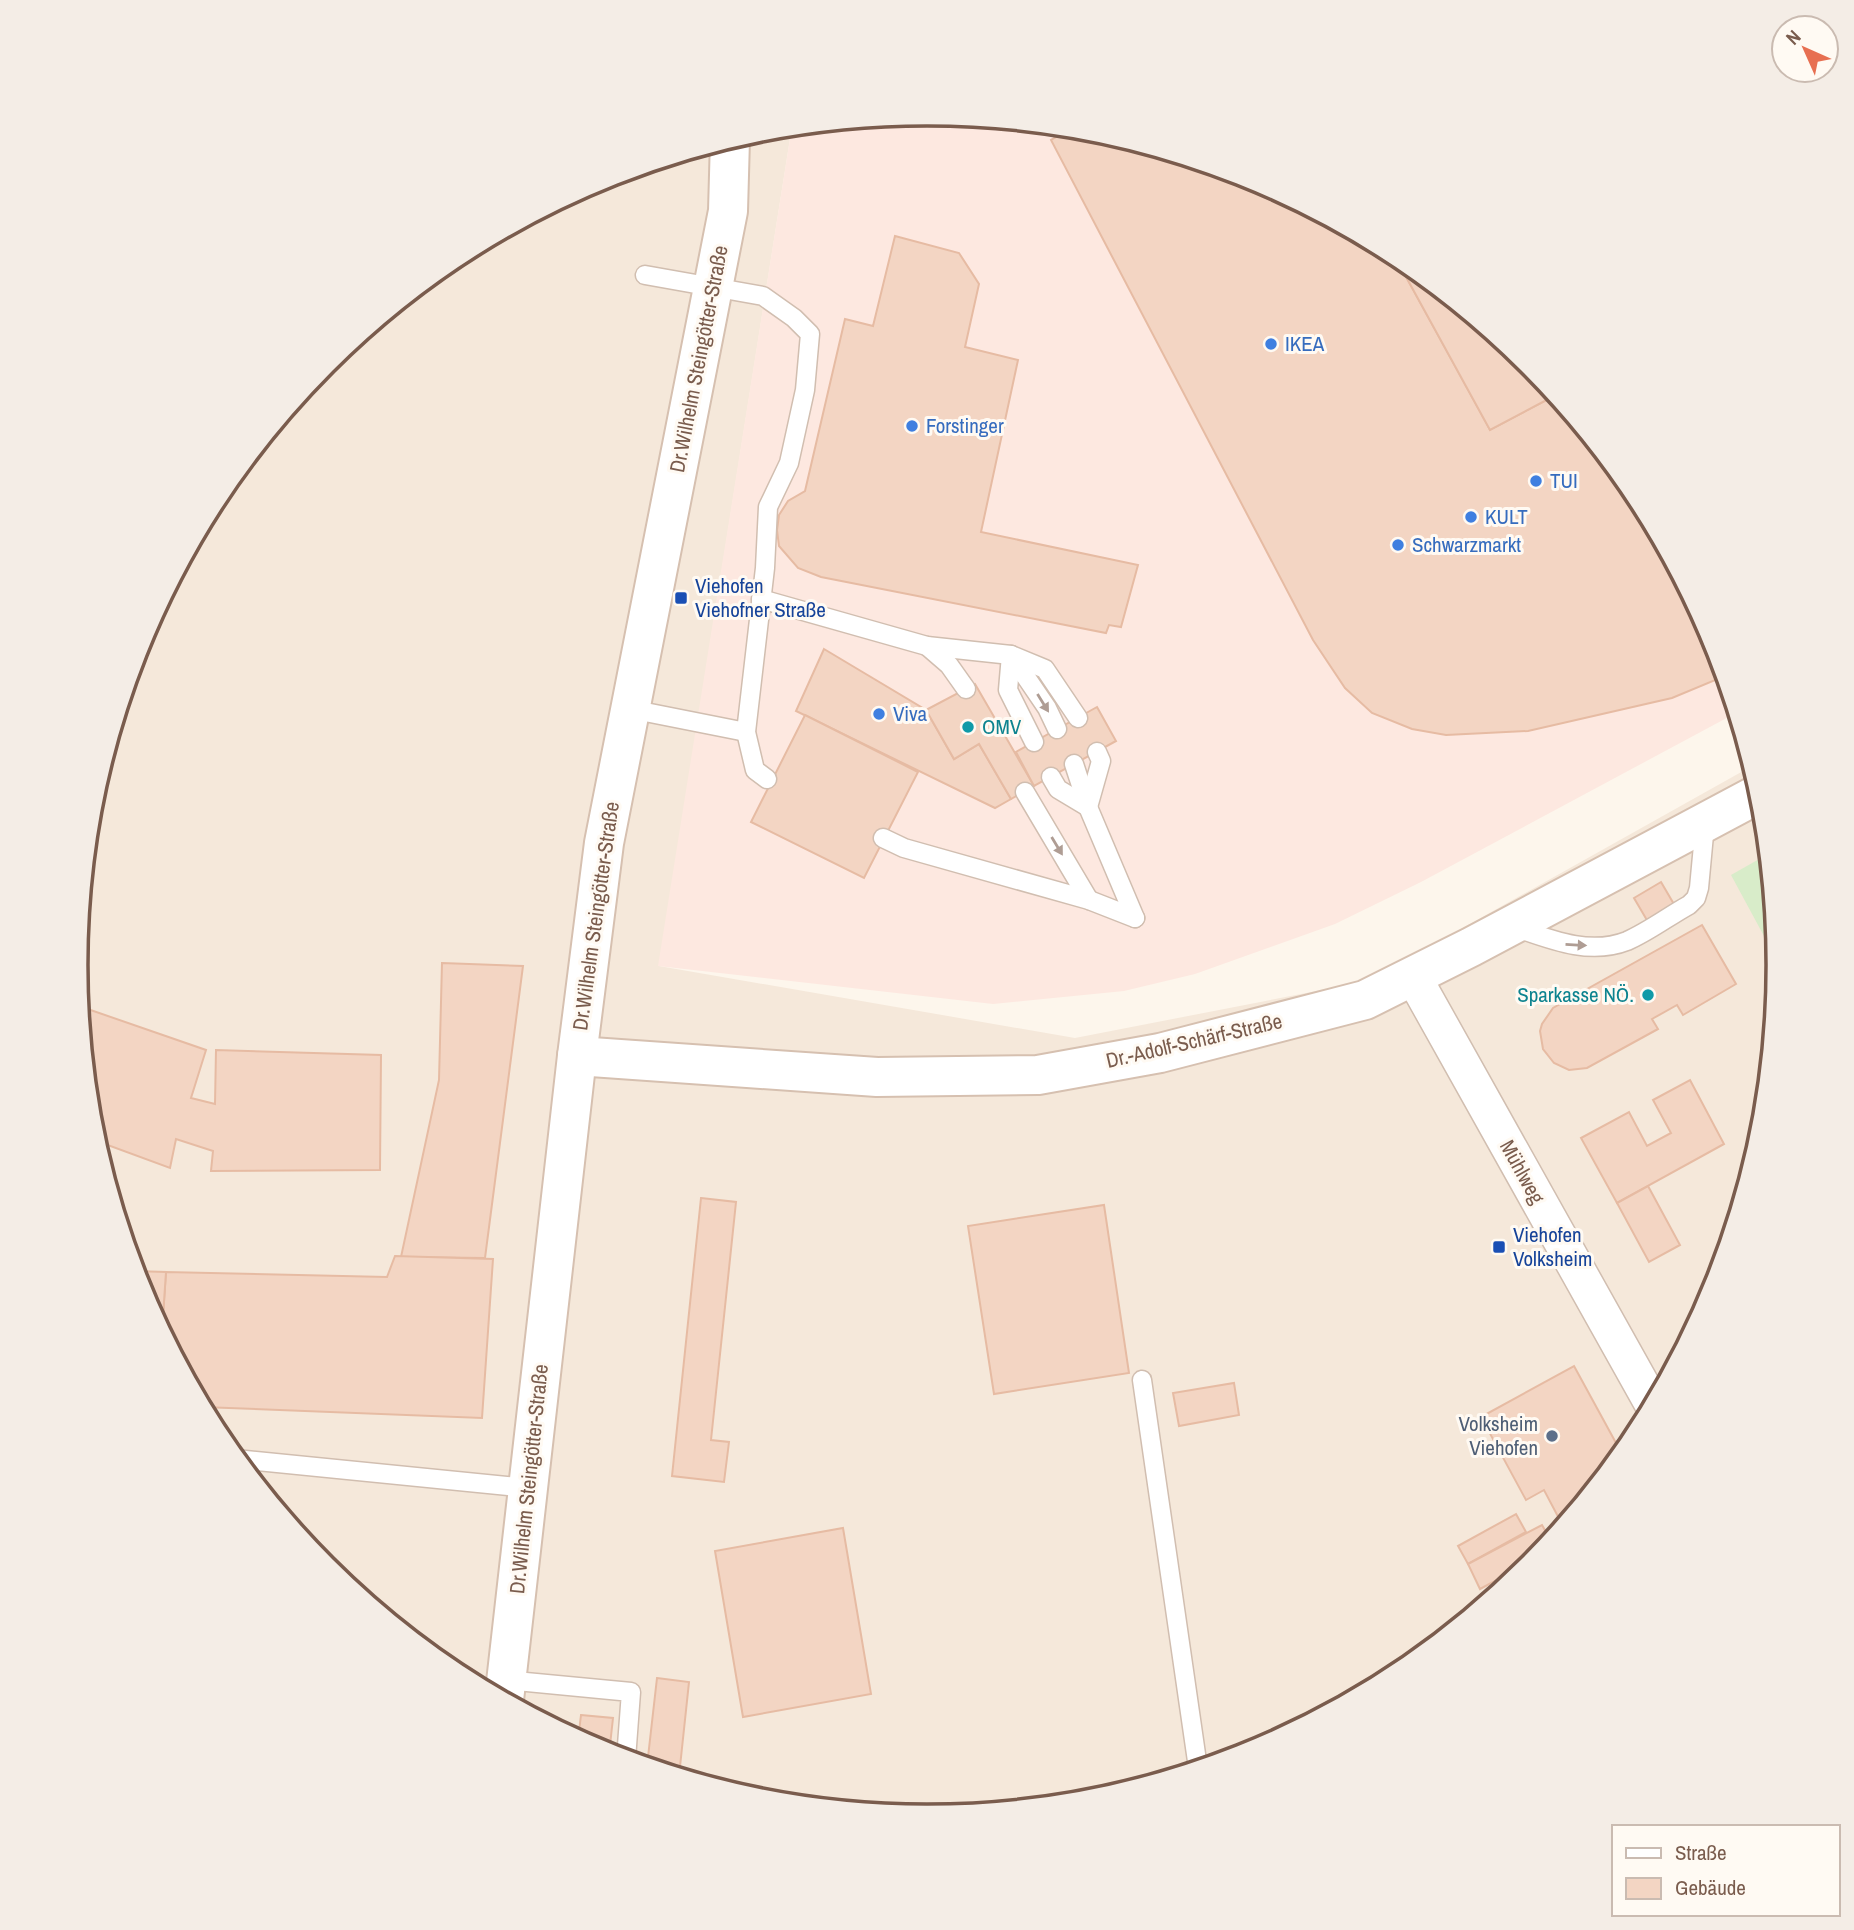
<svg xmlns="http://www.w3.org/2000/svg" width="1854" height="1930" font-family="'Archivo Narrow',sans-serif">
<rect width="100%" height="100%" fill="#fdf6ec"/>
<path fill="#f5e8da" d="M792,126L659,966L1075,1038L1368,981L1752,766L1762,799L1779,965L1762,1132L1714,1291L1635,1439L1529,1568L1400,1673L1253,1752L1093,1800L927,1817L760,1800L601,1752L453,1673L324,1567L219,1438L140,1291L92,1131L75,965L92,798L140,639L219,491L325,362L454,257L601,178L761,130Z"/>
<path fill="#fde8e0" d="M927,113L1094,130L1253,178L1401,257L1530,363L1635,492L1714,639L1736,713L1421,882L1335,924L1195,974L1124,991L993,1004L658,966L792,126Z"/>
<path fill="#d8ecc9" d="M1768,854L1778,962L1731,875Z"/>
<g fill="#f3d5c3" stroke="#e6bba3" stroke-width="2">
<path d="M1072,128L1094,130L1253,178L1393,253L1490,430L1556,395L1635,492L1714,639L1725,676L1672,698L1528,731L1446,735L1412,729L1372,713L1345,688L1313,640L1051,140Z"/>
<path d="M895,236L959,253L979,284L965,347L1018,360L981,532L1138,565L1121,627L1109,625L1106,633L821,577L798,568L779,546L777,530L779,515L788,501L805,491L845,319L873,326Z"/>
<path d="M1393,253L1530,363L1556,395L1490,430Z"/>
<path d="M824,649L926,710L954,759L979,744L1011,799L995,808L796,711Z"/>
<path d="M975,684L1034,786L1011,799L979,744L954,759L926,710Z"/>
<path d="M1097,707L1116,741L1034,786L1016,752Z"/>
<path d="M805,715L918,772L864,878L751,822Z"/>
<path d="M1661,882L1675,906L1648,922L1634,898Z"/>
<path d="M1702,925L1736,984L1683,1015L1677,1005L1652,1019L1658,1029L1587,1068L1569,1070L1554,1063L1543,1049L1540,1031L1542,1024L1553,1008Z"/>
<path d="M442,963L523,966L485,1258L401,1257L439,1080Z"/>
<path d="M79,1006L206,1050L191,1098L215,1104L216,1050L381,1055L380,1170L211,1171L213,1151L176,1139L170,1168L94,1140L92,1131Z"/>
<path d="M1690,1080L1724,1144L1617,1203L1581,1138L1629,1112L1647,1146L1671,1133L1653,1100Z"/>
<path d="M1648,1186L1680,1245L1649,1262L1617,1203Z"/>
<path d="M701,1198L736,1202L711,1440L729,1442L724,1482L672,1476Z"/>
<path d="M1104,1205L1129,1373L994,1394L968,1226Z"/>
<path d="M395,1256L493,1259L482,1418L202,1407L162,1331L166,1272L387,1277Z"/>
<path d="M134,1271L166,1272L162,1331L140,1291Z"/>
<path d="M1574,1366L1622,1454L1563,1526L1544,1490L1526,1500L1481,1417Z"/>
<path d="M1234,1383L1239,1415L1179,1426L1173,1393Z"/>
<path d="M1516,1514L1526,1532L1468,1564L1458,1546Z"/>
<path d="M1542,1525L1551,1541L1536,1559L1480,1589L1468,1564Z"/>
<path d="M843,1528L871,1694L743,1717L715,1551Z"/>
<path d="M657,1678L689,1682L679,1776L647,1766Z"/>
<path d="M581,1715L613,1718L609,1754L578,1740Z"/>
</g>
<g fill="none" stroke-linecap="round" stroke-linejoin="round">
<g stroke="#d1beb0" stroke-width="21">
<g id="lane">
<path d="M645,275L763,296L794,318L810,334L805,390L789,463L768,507L765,568L746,732L755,770L767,779"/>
<path d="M761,599L927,646L1011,655L1047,708L1057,729"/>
<path d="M927,646L949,665L966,689"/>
<path d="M630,709L746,732"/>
<path d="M1034,742L1008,690L1011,655L1045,669L1078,718"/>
<path d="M1074,764L1088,807L1135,918"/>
<path d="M1051,777L1058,789L1088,807"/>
<path d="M1025,792L1089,900"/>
<path d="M1088,807L1101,761L1097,752"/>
<path d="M883,838L904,848L1089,900L1135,918"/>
<path d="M1514,927C1549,939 1589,956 1627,941C1648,932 1669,916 1689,905L1696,898L1699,888L1705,824"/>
<path d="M1142,1380L1198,1768"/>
<path d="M236,1459L527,1488"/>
<path d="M506,1680L631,1692L626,1759"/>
</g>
</g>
<g stroke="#d1beb0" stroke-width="38">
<path id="street" d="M1413,976L1653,1405"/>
</g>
<g stroke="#d6c0b0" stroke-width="42">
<g id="secondary">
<path d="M577,1056L877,1077L1038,1075L1160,1053L1365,1000L1471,947L1760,793"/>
<path d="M504,1700L577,1056L604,843L728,211L730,139"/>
</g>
</g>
<use href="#lane" stroke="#fff" stroke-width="18"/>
<use href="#street" stroke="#fff" stroke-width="35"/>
<use href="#secondary" stroke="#fff" stroke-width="38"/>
</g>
<defs><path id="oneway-solid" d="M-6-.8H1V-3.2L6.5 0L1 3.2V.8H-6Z" transform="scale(1.75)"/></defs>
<g fill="#af9d94">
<use href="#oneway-solid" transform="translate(1043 703) rotate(58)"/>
<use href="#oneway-solid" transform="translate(1057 846) rotate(59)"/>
<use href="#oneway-solid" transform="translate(1576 945) rotate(3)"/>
</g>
<g fill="#3f7fe0" stroke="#fffaf3" stroke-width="2.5">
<circle cx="1271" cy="344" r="7"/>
<circle cx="912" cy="426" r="7"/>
<circle cx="1536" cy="481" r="7"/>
<circle cx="1471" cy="517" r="7"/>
<circle cx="1398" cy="545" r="7"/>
<circle cx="879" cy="714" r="7"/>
</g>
<g fill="#1a4fb4" stroke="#fffaf3" stroke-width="2.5">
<rect x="674" y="591" width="14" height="14" rx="3.5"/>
<rect x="1492" y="1240" width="14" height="14" rx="3.5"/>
</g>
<g fill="#0f9aa8" stroke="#fffaf3" stroke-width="2.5">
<circle cx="968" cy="727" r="7"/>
<circle cx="1648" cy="995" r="7"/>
</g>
<circle fill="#5c6f8a" stroke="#fffaf3" stroke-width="2.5" cx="1552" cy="1436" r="7"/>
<g text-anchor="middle" stroke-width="6" stroke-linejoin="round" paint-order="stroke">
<g font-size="21" fill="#366cbe" stroke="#fffaf3" text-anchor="start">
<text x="1285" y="351">IKEA</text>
<text x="926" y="433">Forstinger</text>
<text x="1550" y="488">TUI</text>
<text x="1485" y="524">KULT</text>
<text x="1412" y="552">Schwarzmarkt</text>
<text x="893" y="721">Viva</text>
</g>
<g font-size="21" fill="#7a5c4d" stroke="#fffaf3">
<text transform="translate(699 359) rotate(-79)" y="7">Dr.Wilhelm Steingötter-Straße</text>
<text transform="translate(596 916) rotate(-82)" y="7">Dr.Wilhelm Steingötter-Straße</text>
<text transform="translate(1194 1041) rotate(-13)" y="7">Dr.-Adolf-Schärf-Straße</text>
<text transform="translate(1522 1172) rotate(61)" y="7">Mühlweg</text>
<text transform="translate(529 1479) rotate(-84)" y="7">Dr.Wilhelm Steingötter-Straße</text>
</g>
<g font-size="21" fill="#164399" stroke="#fffaf3" text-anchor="start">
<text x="695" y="593">Viehofen<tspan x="695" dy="24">Viehofner Straße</tspan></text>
<text x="1513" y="1242">Viehofen<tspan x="1513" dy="24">Volksheim</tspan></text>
</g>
<g font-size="21" fill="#0d838f" stroke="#fffaf3" text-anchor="start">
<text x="982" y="734">OMV</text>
<text x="1634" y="1002" text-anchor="end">Sparkasse NÖ.</text>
</g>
<g font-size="21" fill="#4e5e75" stroke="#fffaf3" text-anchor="end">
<text x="1538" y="1431">Volksheim<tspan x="1538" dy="24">Viehofen</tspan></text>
</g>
</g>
<path d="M0 0H1854V1930H0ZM88 965a839 839 0 1 1 1678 0a839 839 0 1 1-1678 0Z" fill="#f4ede6" fill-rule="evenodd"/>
<path fill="none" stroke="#7a5c4d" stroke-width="3.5" d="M88 965a839 839 0 1 1 1678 0a839 839 0 1 1-1678 0Z"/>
<rect x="1612" y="1825" width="228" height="91" fill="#fffaf3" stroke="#cabbb1" stroke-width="2"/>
<rect x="1626" y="1848" width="35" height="10" fill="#ffffff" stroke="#cabbb1" stroke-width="2"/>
<text x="1675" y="1860" font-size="21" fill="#7a5c4d">Straße</text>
<rect x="1626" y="1878" width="35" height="21" fill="#f3d5c3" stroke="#cabbb1" stroke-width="2"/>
<text x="1675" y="1895" font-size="21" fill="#7a5c4d">Gebäude</text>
<g transform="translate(1805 49) rotate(315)"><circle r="33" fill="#fffaf3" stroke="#cabbb1" stroke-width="2"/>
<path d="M0-5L12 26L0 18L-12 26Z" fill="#e76f51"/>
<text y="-10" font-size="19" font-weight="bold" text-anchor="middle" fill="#7a5c4d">N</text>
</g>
</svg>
